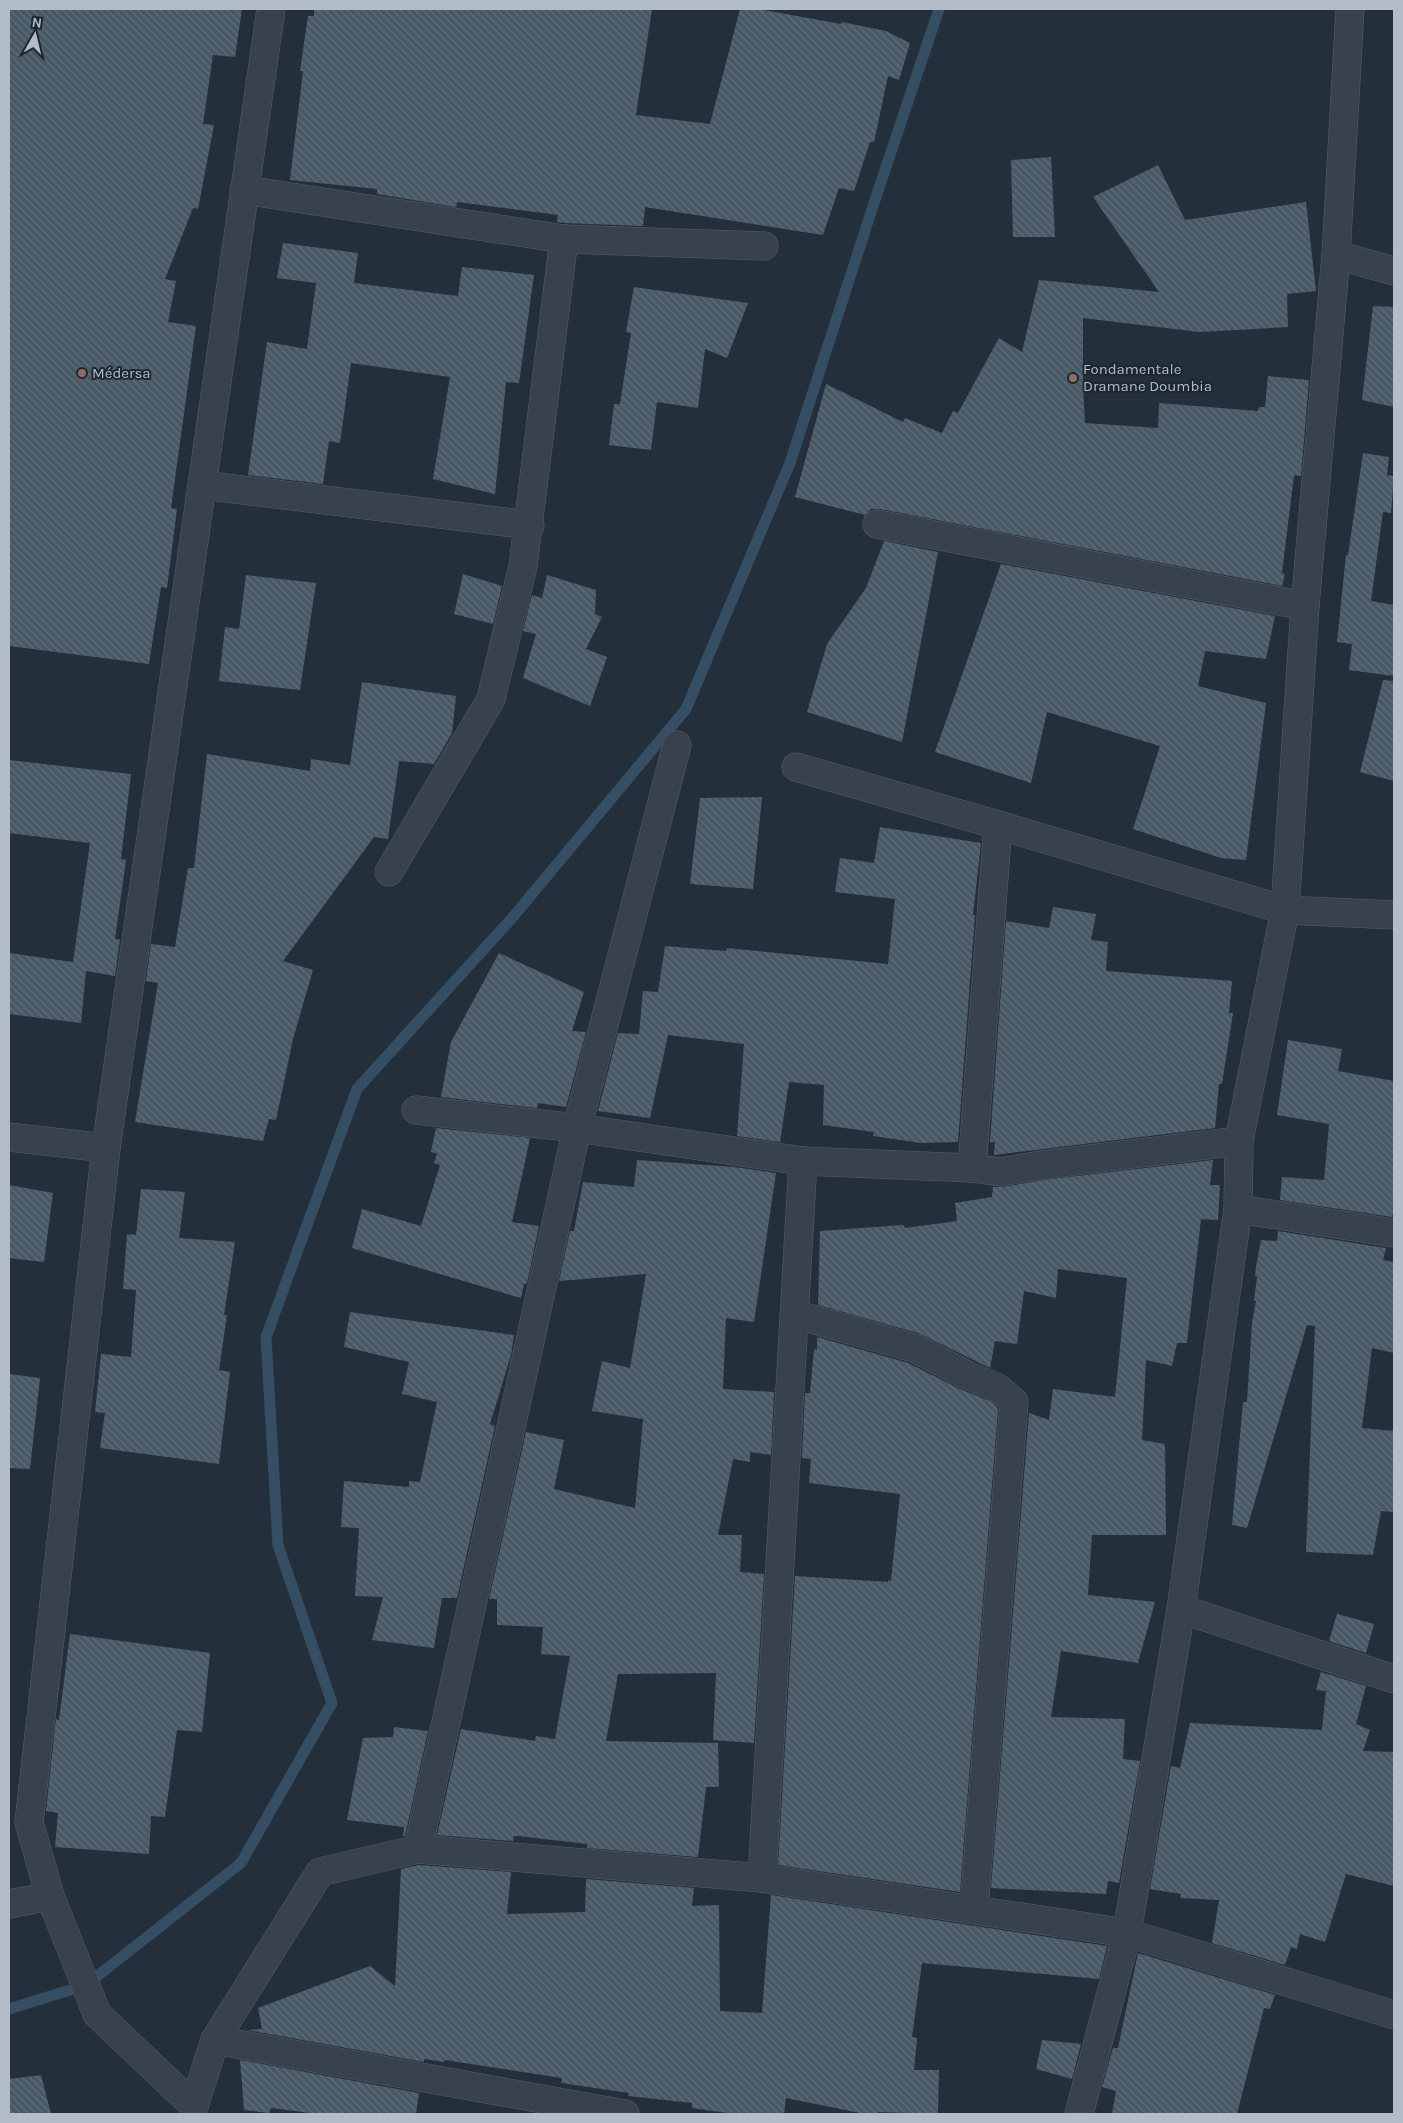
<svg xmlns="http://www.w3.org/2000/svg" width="1403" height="2123" font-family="Karla,sans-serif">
<defs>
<pattern id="building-back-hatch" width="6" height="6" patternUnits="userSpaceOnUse" patternTransform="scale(1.25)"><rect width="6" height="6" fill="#495865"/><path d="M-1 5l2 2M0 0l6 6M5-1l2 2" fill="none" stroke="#616e7a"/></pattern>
</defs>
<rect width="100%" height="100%" fill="#23303c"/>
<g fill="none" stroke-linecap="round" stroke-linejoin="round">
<path stroke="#364e63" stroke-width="11" d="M9,2009L86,1985L241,1863L332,1703L278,1545L266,1337L357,1089L512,918L686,709L790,463L874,203L939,9"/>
</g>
<g fill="url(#building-back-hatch)">
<path d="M9,9H242L235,57L213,55L203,124L214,125L198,209L193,208L165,279L176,281L168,322L196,326L171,508L177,509L167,588L161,587L149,664L9,646Z"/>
<path d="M314,9H652L636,115L710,124L740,9H758L841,24L842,22L886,31L910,43L899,80L888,76L874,142H870L854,191L839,188L823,235L645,207L643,226L565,223L557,222L558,215L457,202L456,207L377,194V189L290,180L303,71H300L308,16H314Z"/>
<path d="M1051,157L1055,237H1013L1011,160Z"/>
<path d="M1158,165L1185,220L1306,202L1316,291L1287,294L1288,327L1199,332L1083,318V385L1085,423L1158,428L1159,403L1258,411L1259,407H1265L1268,376L1309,380L1301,476L1294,475L1282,573L1285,574L1282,586L880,509H871L865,515L795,497L826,384L903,422L905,418L942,433L953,411L958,413L999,338L1022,352L1039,280L1159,292L1093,197Z"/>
<path d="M283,243L358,253L354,283L458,296L462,267L534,275L519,383L506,382L495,494L433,479L450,377L351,363L340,443L329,441L323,484L248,475L267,342L307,349L316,283L277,278Z"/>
<path d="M634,287L748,303L727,358L705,349L698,408L657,402L651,450L609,445L614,404H620L631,333L626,332Z"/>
<path d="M1373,306L1394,307V407L1362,400Z"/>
<path d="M1363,453L1389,457L1387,475L1394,476L1391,513L1383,512L1371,601L1394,605V676L1349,670L1352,644L1337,642L1346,555H1348Z"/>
<path d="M884,541L938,552L902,742L807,712L827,644L866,588Z"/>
<path d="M1001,564L1275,616L1266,659L1205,651L1198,686L1266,703L1246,860L1221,858L1133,829L1160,746L1047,712L1031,783L935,752Z"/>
<path d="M463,574L502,586L493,624L454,614Z"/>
<path d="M246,575L316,583L300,690L219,681L225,627L239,629Z"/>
<path d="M547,575L596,590L595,614L602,617L586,649L607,657L590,706L523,678L536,634L523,631L532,595L542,598Z"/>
<path d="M1383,680L1394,681V781L1360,772Z"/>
<path d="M362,682L456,696L452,733L434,764L399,761L388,839L374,837L283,961L313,970L293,1039L276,1120L269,1119L263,1141L135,1122L158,983L146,981L151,944L175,947L188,868H194L207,754L310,771L311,759L350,765Z"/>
<path d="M9,760L131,774L121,859L126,860L115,939H120L115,976L86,971L81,1023L9,1014V953L73,962L90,843L9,833Z"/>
<path d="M762,797L753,889L690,884L700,798Z"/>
<path d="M880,827L981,843L973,915H975L958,1142L921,1143L873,1136L874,1132L823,1125L824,1085L789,1082L780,1142L737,1136L744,1044L668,1035L650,1118L598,1111L618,1033L639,1034L643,991L658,992L665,946L726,951L727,948L888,964L895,899L835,892L840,858L874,863Z"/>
<path d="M1053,907L1096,914L1091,940L1108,942L1106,971L1232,981L1229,1013H1233L1222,1084H1219L1215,1128L994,1155L995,1142H990L1006,921L1049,928Z"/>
<path d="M499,953L584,992L572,1031L586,1032L566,1107L538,1103L537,1108L441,1097L451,1042Z"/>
<path d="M1288,1040L1342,1049L1338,1071L1394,1081V1208L1392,1217L1280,1200L1282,1177L1324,1180L1329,1124L1277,1115Z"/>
<path d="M436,1128L530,1138L512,1222L539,1226L527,1283L524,1284L521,1298L352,1248L362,1209L421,1226L440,1165L434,1163L437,1154L431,1152Z"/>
<path d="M637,1160L734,1167L776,1173L754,1322L726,1318L723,1389L774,1392L771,1455L750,1452V1462L733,1459L718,1535H742L740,1572L764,1574L754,1743L713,1740L716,1673L618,1674L606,1741L718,1743L719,1787H706L698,1857L587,1848V1844L518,1836H514L513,1841L437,1835L461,1729L535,1741L536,1736L555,1739L570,1656L541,1654L543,1627L497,1625V1599H489L526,1432L564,1440L554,1489L635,1508L643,1419L592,1411L602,1361L630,1368L646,1274L559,1281L570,1231H574L583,1182L634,1187Z"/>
<path d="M1213,1160L1210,1185H1220L1218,1220L1201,1219L1187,1343H1177L1172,1366L1146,1360L1142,1440L1165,1444L1166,1535H1092L1088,1595L1155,1602L1138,1663L1061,1651L1051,1717L1125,1719L1123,1759L1140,1761L1119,1883L1108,1881L1106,1894L991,1888L1029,1413L1049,1420L1053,1389L1115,1397L1127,1278L1058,1269L1056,1298L1024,1291L1017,1344L995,1341L990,1368L918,1333L818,1305L820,1231L903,1225L905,1228L957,1221L955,1203L992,1197L993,1187H1003L1043,1180Z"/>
<path d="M9,1185L53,1193L44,1262L9,1258Z"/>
<path d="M141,1189L185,1192L179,1238L235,1242L224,1315H227L219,1370L230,1372L219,1464L100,1448L105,1413L95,1412L101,1354L131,1357L136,1290L123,1289L127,1234L136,1235Z"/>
<path d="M1278,1231L1386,1248L1383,1260L1394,1262V1353L1372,1348L1362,1428L1394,1431V1512L1381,1511L1373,1555L1306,1552L1315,1326L1307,1325L1247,1528L1232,1525L1243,1402H1247L1252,1323L1256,1301L1254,1300L1257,1277L1255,1276L1256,1267L1261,1240L1277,1241Z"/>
<path d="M350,1312L514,1335L511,1355L490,1424L495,1426L457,1598H442L434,1648L372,1640L383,1597L355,1596L359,1528L341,1527L344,1481L409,1487V1481L420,1482L437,1402L402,1394L409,1362L344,1347Z"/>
<path d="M817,1337L908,1363L960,1389L990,1401L998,1409L960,1892L778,1865L795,1576L888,1582V1580L891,1581L900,1494L809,1483L811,1459L802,1458L805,1393H810L814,1349L817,1350Z"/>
<path d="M9,1374L40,1378L30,1469L9,1468Z"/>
<path d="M1337,1614L1374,1624L1366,1653L1329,1641Z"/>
<path d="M70,1634L210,1653L202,1732L177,1730L165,1817L151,1816L149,1854L55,1847L58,1813L46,1811L56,1719L59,1720Z"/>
<path d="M1321,1672L1366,1686L1356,1724L1370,1730L1363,1751L1394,1752V1886L1346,1874L1325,1942L1300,1934L1297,1949L1291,1947L1285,1965L1212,1943L1219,1900L1180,1898L1181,1894L1150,1889L1171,1766L1180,1768L1190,1723L1322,1730L1326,1691L1316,1690Z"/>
<path d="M394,1727L428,1731L405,1836H403L404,1827L347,1820L363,1738L393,1737Z"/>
<path d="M419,1865L511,1872L507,1914L585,1912L586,1879L694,1888L692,1906L719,1905L720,2011L762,2013L771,1895L1107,1946L1099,1979L922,1963L912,2037L917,2038L914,2070H939L938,2114L878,2112V2114H865L786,2098L784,2114H735L692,2108V2103L628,2096L629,2093L561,2083L562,2078L445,2060L444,2062L424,2059V2062L247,2030L262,2029L258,2008L370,1966L395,1986L401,1869Z"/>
<path d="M1138,1953L1275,1995L1270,2009L1264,2008L1237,2114H1112L1116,2091L1102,2087L1113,2048H1118Z"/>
<path d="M1042,2040L1081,2044L1072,2079L1036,2069Z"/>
<path d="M240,2060L419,2093L416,2114H318L271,2108L269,2113L244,2110Z"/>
<path d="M41,2075L51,2114H9V2079Z"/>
</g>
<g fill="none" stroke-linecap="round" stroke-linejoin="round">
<g stroke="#55606a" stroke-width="29">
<g id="minor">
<path d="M244,190L564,239L764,246"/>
<path d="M1336,255L1394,271"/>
<path d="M202,485L530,525"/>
<path d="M877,524L1305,606"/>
<path d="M796,767L998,825L1285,910L1394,915"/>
<path d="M389,872L491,699L523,566L564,239"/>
<path d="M416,1110L577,1128L803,1161L972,1168L1000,1172L1041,1165L1239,1141"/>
<path d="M9,1137L106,1148"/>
<path d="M972,1168L998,825"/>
<path d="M1238,1209L1394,1233"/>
<path d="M794,1314L914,1348L967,1375L998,1388L1014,1402L974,1909"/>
<path d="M1181,1609L1394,1679"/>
<path d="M418,1849L577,1128L677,745"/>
<path d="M762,1878L803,1161"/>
<path d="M9,1904L50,1896"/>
<path d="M215,2040L320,1872L418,1849L762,1878L1127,1933L1394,2015"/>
<path d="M194,2106L215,2040L625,2114"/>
<path d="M193,2114L194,2106L97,2014L50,1896L29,1822L106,1148L271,9"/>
<path d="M1079,2114L1127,1933L1181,1609L1238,1209L1239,1141L1285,910L1305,606L1336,255L1350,9"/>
</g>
</g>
<use href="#minor" stroke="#37424c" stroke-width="28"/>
</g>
<g fill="#8d6e63" stroke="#1c2731" stroke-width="2">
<circle cx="82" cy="373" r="5"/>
<circle cx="1073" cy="378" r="5"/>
</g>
<g text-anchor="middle" stroke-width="4" stroke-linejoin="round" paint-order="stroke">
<g font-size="15" fill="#b2bdc8" stroke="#1c2731" text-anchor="start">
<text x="1083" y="374">Fondamentale<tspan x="1083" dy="17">Dramane Doumbia</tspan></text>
<text x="92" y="378">Médersa</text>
</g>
</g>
<rect width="1403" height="2123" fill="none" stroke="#b2bdc8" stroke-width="20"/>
<g transform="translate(35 35) rotate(8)" stroke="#1c2731" stroke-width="4" paint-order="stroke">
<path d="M0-4L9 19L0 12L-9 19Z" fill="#b2bdc8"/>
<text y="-8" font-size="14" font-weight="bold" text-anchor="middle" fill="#b2bdc8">N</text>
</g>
</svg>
